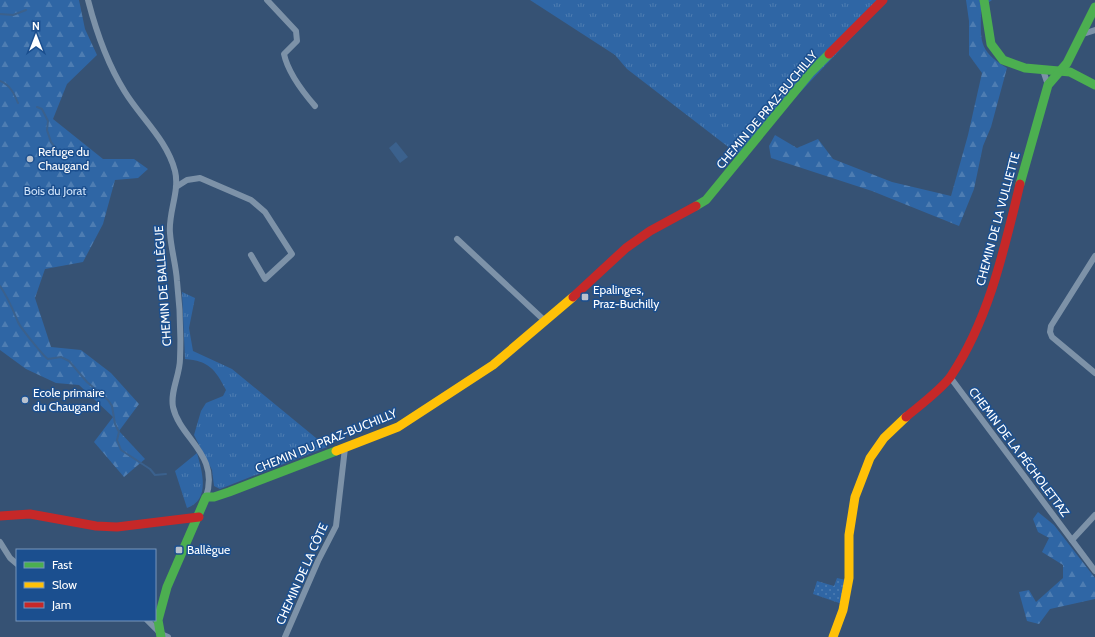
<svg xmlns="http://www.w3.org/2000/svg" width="1095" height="637" font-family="Cabin,sans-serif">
<defs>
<pattern id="grass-tufts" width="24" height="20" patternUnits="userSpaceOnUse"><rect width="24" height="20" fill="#2f66a5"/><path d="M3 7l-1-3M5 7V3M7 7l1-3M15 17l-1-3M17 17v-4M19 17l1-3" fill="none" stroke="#4e7db2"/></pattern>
<pattern id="forest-firs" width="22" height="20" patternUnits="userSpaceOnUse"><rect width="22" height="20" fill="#2f66a5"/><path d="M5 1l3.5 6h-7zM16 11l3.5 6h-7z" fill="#4e7db2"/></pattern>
<pattern id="garden-dots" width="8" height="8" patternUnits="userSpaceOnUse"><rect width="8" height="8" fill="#2f66a5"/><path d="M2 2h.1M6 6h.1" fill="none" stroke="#4e7db2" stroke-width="1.8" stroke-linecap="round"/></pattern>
</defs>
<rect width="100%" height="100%" fill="#365274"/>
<g fill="url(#grass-tufts)">
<path d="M530,0H887L740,156L627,69L615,55Z"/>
<path d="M182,292L195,298L189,328L193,351L232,369L327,447L220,489L214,486L212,470L194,435L201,411L206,403L223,396L226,390C215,369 209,361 185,359Z"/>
<path d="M197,453C202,471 211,500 187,508L175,471Z"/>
</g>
<g fill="url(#forest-firs)">
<path d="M0,0H79L85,29L97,55L67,84L53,119L103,159H134L148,169L138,178L115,180L103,224L83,262L45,269L35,298L51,347L81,350L111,373L139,404L119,431L145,459L124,477L94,442L113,417L79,385L56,383L26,369L0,350Z"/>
<path d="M966,0H992L981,8C981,40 977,50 1007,68L991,127L983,146L974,189L959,226L872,191L771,158L769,146L775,135L797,148L818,139L833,159L892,182L951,196L968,135L982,73L969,55V21Z"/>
<path d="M1038,512L1054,525L1095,578V599L1050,609L1039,624L1027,621L1019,592L1029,590L1036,602L1063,578V565L1042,552L1049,538L1038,532L1033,519Z"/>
</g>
<path fill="url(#garden-dots)" d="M837,578L846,580L842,604L813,594L817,581L834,586Z"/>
<path fill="#3b618d" d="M396,142L408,157L400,163L389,148Z"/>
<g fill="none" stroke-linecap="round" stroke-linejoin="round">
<g stroke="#3b618d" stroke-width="2">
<path d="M0,14L13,15L26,10"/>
<path d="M0,81C10,85 14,93 18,103"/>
<path d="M37,107L42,109L48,121L47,130L51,142L59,152"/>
<path d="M0,286C8,297 13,310 18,322C20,327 44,357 48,359L61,357L69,361L87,382L108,400L112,406L115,424L119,432L117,440L121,450L150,469L155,475L166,474"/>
</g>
<g stroke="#7d92a8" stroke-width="6">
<path d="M88,0C96,31 108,65 125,92C141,118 167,140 175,171C180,191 168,213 170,233C171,249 176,265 177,281C180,307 181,334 180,359C180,375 170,391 173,407C180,439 220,454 206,497"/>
<path d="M267,0L296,31L297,41L284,54C288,73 302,91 315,106"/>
<path d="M1083,34L1095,30"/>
<path d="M1043,70L1048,85"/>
<path d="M176,187L187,180L200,178L251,200L265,212L292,254L265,279L251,255"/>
<path d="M457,239L545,321"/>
<path d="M1095,256L1051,326L1050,332L1052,337L1095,373"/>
<path d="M950,377L1095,571"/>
<path d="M1072,540L1095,515"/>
<path d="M0,542L10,558L17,564"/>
<path d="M147,620L161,634L168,637"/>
<path d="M285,637L318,561L336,526L345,448"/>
</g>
<g stroke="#4caf50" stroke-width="9">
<path d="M984,0L991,44L1003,60L1025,68L1070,72L1095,85"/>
<path d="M1020,184L1048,85L1067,63L1095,7"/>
<path d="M696,206L706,200L811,72L829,54"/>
<path d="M161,637L158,620L167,587L206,497H214L229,492L336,451"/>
</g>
<g stroke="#ffc107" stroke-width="9">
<path d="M336,451L398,427L493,365L573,297"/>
<path d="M833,637L843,610L849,578V535L855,497L870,458L884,438L906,417"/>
</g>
<g stroke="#c62828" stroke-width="9">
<path d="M829,54L883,0"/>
<path d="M573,297L626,248L650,231L696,206"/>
<path d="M906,417C919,406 942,389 951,376C989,319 1004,250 1020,184"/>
<path d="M0,516L30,514L96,526L117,527L199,517"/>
</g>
</g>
<g fill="#b9c2ce" stroke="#1b4f8f" stroke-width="1.5">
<circle cx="30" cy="159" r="4"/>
<rect x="581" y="293" width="8" height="8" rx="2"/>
<circle cx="25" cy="400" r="4"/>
<rect x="175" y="546" width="8" height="8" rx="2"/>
</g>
<g text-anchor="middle" stroke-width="3" stroke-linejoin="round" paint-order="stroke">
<g font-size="12" fill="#fff" stroke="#1b4f8f">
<text transform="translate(767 110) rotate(-50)" y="4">CHEMIN DE PRAZ-BUCHILLY</text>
<text transform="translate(998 219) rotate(-75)" y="4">CHEMIN DE LA VULLIETTE</text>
<text transform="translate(163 286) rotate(-94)" y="4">CHEMIN DE BALLÈGUE</text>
<text transform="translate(326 441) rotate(-22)" y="4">CHEMIN DU PRAZ-BUCHILLY</text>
<text transform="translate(1019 452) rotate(53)" y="4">CHEMIN DE LA PÉCHOLETTAZ</text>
<text transform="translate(302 574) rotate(-66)" y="4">CHEMIN DE LA CÔTE</text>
</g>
<g font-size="12" fill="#fff" stroke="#1b4f8f" text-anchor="start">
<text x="38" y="156">Refuge du<tspan x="38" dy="14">Chaugand</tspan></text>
<text x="593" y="294">Epalinges,<tspan x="593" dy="14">Praz-Buchilly</tspan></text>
<text x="33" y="397">Ecole primaire<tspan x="33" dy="14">du Chaugand</tspan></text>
<text x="187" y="554">Ballègue</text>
</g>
<g font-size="12" fill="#cfe3fa" stroke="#1b4f8f">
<text x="55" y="195">Bois du Jorat</text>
</g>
</g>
<rect x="16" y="549" width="140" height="72" fill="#1b4f8f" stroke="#7695bc"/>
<rect x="24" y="562" width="20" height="6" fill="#4caf50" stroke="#7695bc"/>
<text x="52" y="569" font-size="12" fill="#ffffff">Fast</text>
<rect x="24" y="582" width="20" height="6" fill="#ffc107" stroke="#7695bc"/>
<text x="52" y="589" font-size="12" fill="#ffffff">Slow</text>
<rect x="24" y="602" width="20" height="6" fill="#c62828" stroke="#7695bc"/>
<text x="52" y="609" font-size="12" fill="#ffffff">Jam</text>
<g transform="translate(36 36)" stroke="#1b4f8f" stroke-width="3" paint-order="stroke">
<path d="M0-3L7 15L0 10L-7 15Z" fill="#ffffff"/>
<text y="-6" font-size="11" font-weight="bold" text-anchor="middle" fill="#ffffff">N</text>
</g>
</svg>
